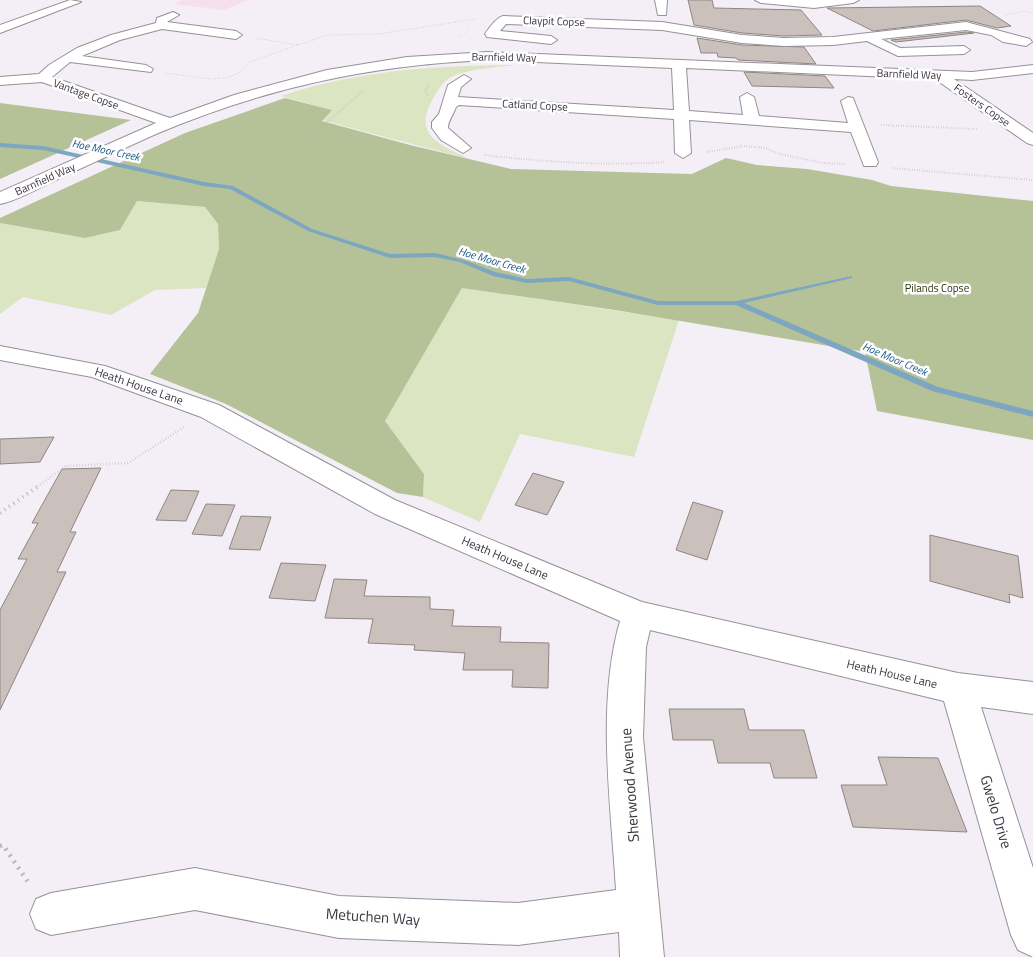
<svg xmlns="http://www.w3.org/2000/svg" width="1033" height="957" font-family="'Titillium Web',sans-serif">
<rect width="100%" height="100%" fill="#f4eef6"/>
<path fill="#f6dfec" d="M182,0H248L224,10L174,4Z"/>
<g fill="#dbe5c2">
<path d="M515,65C495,68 470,68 451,77C443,81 438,90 434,97C411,135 439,144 469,159L321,120L332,110L281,96C360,70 433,66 515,65Z"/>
<path d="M137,201L205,207L218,224L219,249L206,288L155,290L111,315L23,297L0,314V223L85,238L120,230Z"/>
<path d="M462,288L679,320L634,457L520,434L480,522L423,497L424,474L385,421Z"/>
</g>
<g fill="#b5c197">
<path d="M285,98L332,110L322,121L410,145L511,169L692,174L726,158L757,165L807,169L872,180L891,186L1033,201V440L877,411L865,352L615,310L462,288L385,421L424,474L423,497L397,493L226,404L150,374L198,313L219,249L218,224L205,207L137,201L120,230L85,238L0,223V218L185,133Z"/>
<path d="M0,103L131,120L0,179Z"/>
</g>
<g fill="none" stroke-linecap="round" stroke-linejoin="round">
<path fill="#7da6c0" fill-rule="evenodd" d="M0,143L43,146L204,182L233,186L312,229L390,254L435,253L464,260L495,272L527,279L569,277L658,301H737L852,276V278L744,303L938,387L1033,411V417L932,391L736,305H658L569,281L527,283L493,276L460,262L435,257L390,258L308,231L230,189L204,186L43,150L0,147Z"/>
</g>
<g fill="#cac0bc" stroke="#8f8682">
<path d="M688,0H712L714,8L801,10L822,35L784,36L742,33L694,25Z"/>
<path d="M980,6L1011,26L997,28L966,20L873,31L827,8Z"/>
<path d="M966,32L974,33L896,42L891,40Z"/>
<path d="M697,38L742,45L804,47L816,64L738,60L736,58L718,57L717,53H701Z"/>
<path d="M744,72L825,76L834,88L752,86Z"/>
<path d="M54,437L40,462L0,464V439Z"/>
<path d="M101,468L70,532H76L57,572H66L0,710V610L27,559H18L38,523H32L62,469Z"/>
<path d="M533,473L564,482L547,515L515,505Z"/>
<path d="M171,490L199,491L186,521L156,520Z"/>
<path d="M693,502L723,511L707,560L676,550Z"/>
<path d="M206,504L235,505L222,536L192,534Z"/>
<path d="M241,516L271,517L260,550L229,549Z"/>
<path d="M930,535L1018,556L1023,598L1009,594L1010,603L930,581Z"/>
<path d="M281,563L326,565L315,601L269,598Z"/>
<path d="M334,579L367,580L364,596L430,597V609L454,610L452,626L501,627L500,642L549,643L548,688L512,687L513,670H463L465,653L414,650L415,645L368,643L373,619L325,618Z"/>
<path d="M669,709H744L749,730H804L817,778H774L770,763H718L713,740H673Z"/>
<path d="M878,757L938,758L967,832L853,827L841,785H887Z"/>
</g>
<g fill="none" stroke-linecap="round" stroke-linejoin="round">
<g stroke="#969198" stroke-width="2">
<g id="minor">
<path d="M70,0L81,2L0,33V25Z"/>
<path d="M655,0H667L666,15H658Z"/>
<path d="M755,0H859L853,3L814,8L761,3Z"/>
<path d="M173,12L179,15L167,22L236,31L242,35L236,39L162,29L120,40L82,56L146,65L153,69L151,72L70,62L52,77L170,118L234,95L327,70L407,57L488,52L972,72L1033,65V73L972,80L954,79L1033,133V145L1027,143L935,79L686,68L689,111L743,115L740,97L747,93L754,97L759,116L848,123L841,101L848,97L853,98L878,162L876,166H864L851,132L689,120L691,153L683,158L675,153L674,119L459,105L456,107C454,114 448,120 448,128L471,148L463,153L441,140L432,128V122L439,114L448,85L464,75L471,79L461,87L458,97L674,110L672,68L488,60C370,65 265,88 156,134C122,149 89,165 56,180C38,188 19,200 0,204V192L156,123L42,82L0,85V77L39,74L49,65L77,48L111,35L156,23L157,18Z"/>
<path d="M503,16L662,22L742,35L784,38L833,37L966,22L1030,39L1032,42L1026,46L1003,42L991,35L966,30L881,39L900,48L964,46L970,50L964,54L898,56L867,41L833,45L784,46L742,43L662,30L506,24L500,31L551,36L557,40L551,44L487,37L485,34C489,28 496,18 503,16Z"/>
<path d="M0,346L105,366L219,405L395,500L642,602L958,673L1033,682V714L981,707L1033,868V957L1018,950L1011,935L944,701L650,630L646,647L643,737L664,957H620L619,932L518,945L339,938L195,910L51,935L36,929L30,914L36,899L51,893L195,868L339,896L518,903L616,890C611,804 596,704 620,621L375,514L201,417L92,377L0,360Z"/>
</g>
</g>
<g stroke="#bab5bc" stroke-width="1" stroke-dasharray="0.5 2" stroke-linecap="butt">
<path d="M1005,15L1025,11L1033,13"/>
<path d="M459,38L470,27"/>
<path d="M298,45L328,35L378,34L476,19"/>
<path d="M166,73L208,79L226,78L239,73L249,62L298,45L255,38"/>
</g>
<g stroke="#bab5bc" stroke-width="2" stroke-dasharray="0.5 2" stroke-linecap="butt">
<path d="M428,95L425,91L430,83"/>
<path d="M881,125L977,129"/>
<path d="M301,141L311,136L364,90"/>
<path d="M707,152L744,146L765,148L780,154L823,163L846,164"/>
<path d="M484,155C544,162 604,166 665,162"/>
<path d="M892,168L1033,180"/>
</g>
<path stroke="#bab5bc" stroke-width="2.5" stroke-dasharray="0.5 2.5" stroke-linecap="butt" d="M38,486L66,466L128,463L184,427"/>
<path stroke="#bab5bc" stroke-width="4" stroke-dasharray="1 4.5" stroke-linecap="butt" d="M0,513L40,485"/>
<path stroke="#bab5bc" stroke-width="4.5" stroke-dasharray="2 5.5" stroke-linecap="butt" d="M0,846L3,845L30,885"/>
<use href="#minor" fill="#fff" fill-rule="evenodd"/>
</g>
<g text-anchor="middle" stroke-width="5" stroke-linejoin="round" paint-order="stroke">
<g font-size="11" fill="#39373a" stroke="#fefdff">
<text transform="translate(554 21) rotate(2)" y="4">Claypit Copse</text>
<text transform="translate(504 57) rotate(1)" y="4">Barnfield Way</text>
<text transform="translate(909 74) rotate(2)" y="4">Barnfield Way</text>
<text transform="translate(86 94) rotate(20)" y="4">Vantage Copse</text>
<text transform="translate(535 105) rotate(3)" y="4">Catland Copse</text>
<text transform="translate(982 105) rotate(35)" y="4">Fosters Copse</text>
<text transform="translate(45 179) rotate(-24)" y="4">Barnfield Way</text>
</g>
<g font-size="11" font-style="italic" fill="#155b7f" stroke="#fefdff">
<text transform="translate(106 150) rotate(12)" y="4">Hoe Moor Creek</text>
<text transform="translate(492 260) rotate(16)" y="4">Hoe Moor Creek</text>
<text transform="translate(895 359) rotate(23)" y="4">Hoe Moor Creek</text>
</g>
<g font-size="11" fill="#2e3806" stroke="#fefdff">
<text x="937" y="292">Pilands Copse</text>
</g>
<g font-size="12" fill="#39373a" stroke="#fefdff">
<text transform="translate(139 386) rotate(19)" y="4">Heath House Lane</text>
<text transform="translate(505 558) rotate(23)" y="4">Heath House Lane</text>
<text transform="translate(892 674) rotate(13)" y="4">Heath House Lane</text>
</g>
<g font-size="15" fill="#39373a" stroke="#fefdff">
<text transform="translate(630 785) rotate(-94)" y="5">Sherwood Avenue</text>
<text transform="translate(996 812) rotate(73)" y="5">Gwelo Drive</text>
<text transform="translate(373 917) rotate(4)" y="5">Metuchen Way</text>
</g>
</g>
</svg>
